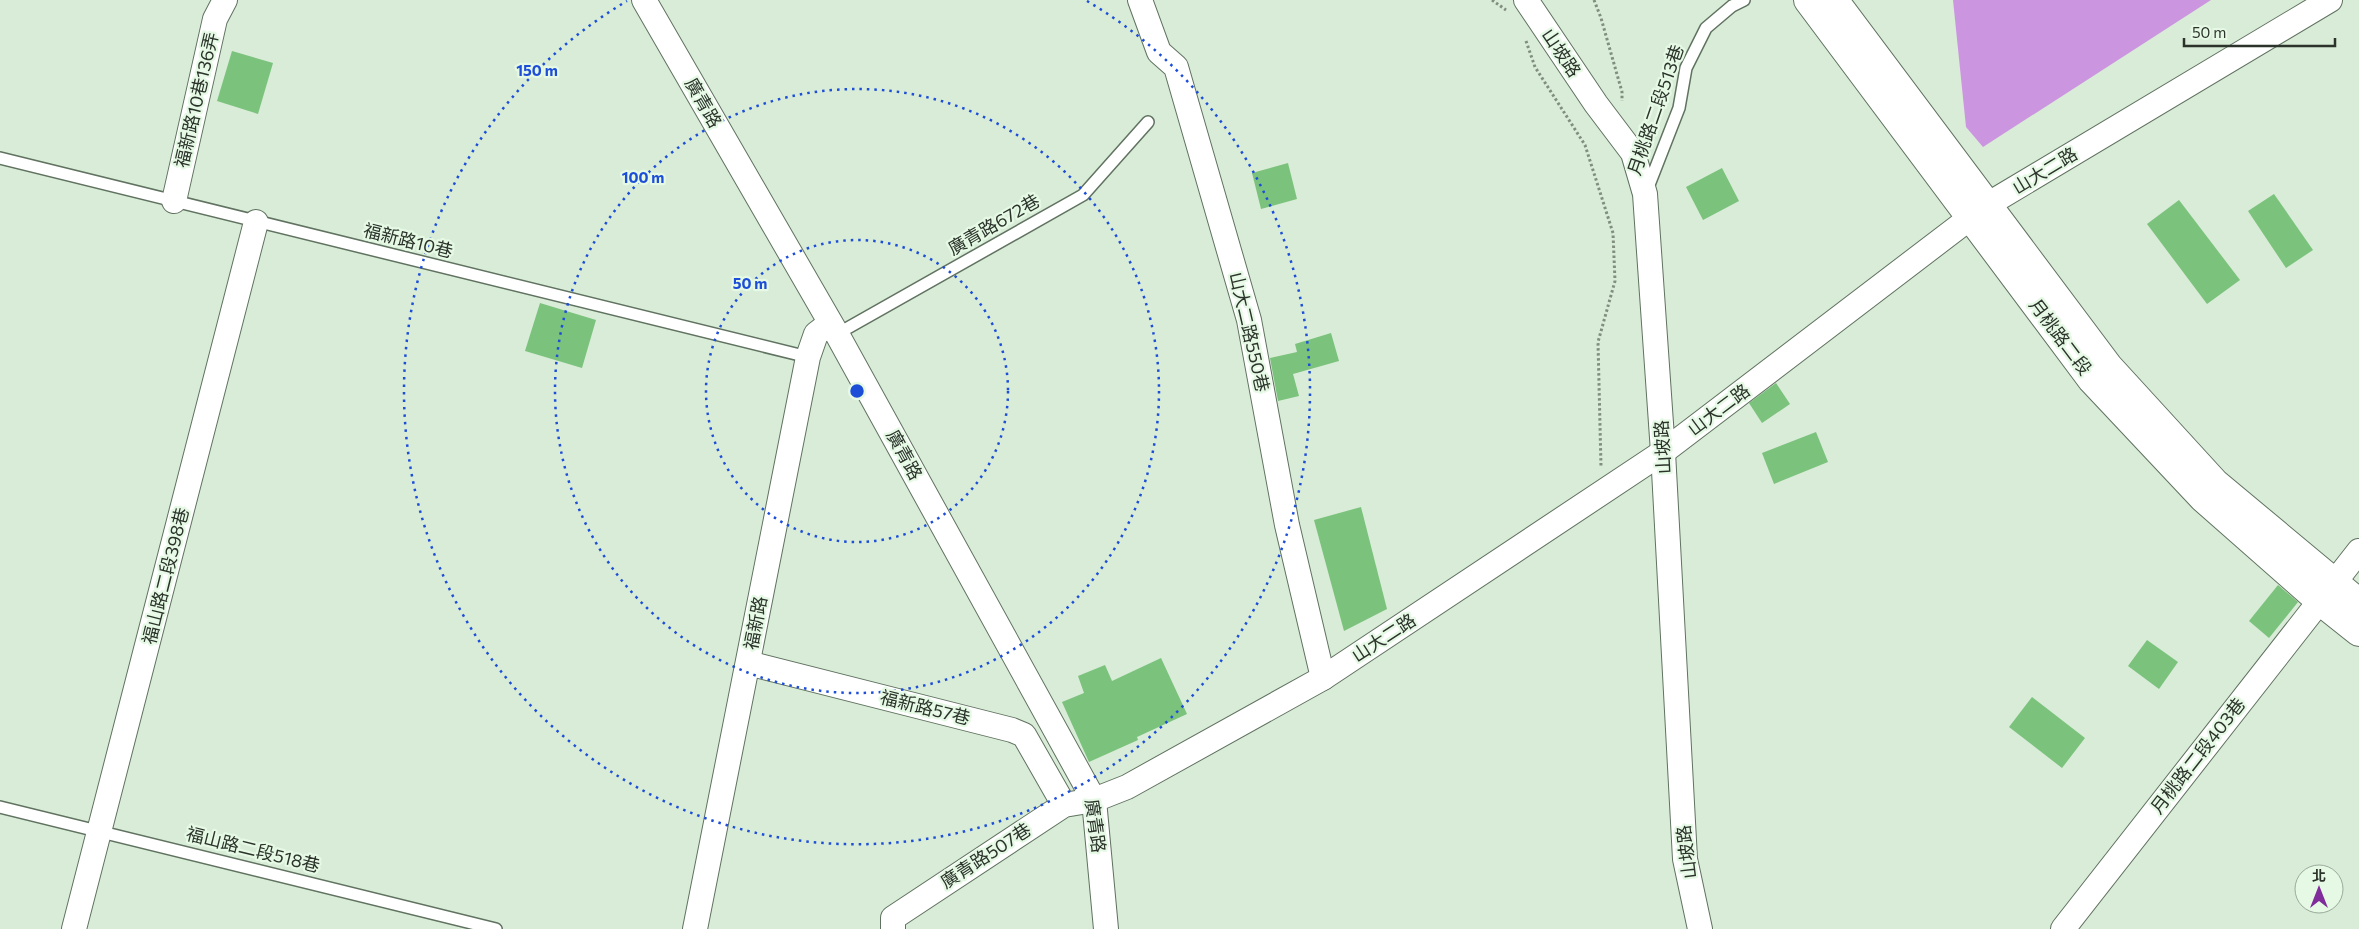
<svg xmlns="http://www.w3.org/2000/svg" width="2359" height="929" font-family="Commissioner,'Noto Sans TC',sans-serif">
<rect width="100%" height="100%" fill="#d8ecd7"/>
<path fill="#cc95e0" d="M1953,0H2211L1983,147L1966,127Z"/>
<g fill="#7bc27d">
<path d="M232,51L273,63L258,114L217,101Z"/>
<path d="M1288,163L1297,199L1261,209L1252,173Z"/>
<path d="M1722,168L1739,201L1703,220L1686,187Z"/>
<path d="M2274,194L2313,250L2286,268L2248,211Z"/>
<path d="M2179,200L2240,280L2207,304L2147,224Z"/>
<path d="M540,303L596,320L582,368L525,351Z"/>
<path d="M1331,333L1339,361L1293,374L1299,396L1278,401L1270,358L1297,352L1295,344Z"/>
<path d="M1776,383L1790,404L1762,423L1749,403Z"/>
<path d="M1816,432L1828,462L1774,484L1762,453Z"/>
<path d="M1361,507L1387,609L1344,631L1314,520Z"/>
<path d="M2278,585L2298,602L2269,638L2249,621Z"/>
<path d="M2147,640L2178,662L2159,689L2128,666Z"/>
<path d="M1161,658L1187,714L1137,737L1138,740L1089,762L1062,702L1084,693L1078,676L1105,665L1112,681Z"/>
<path d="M2032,697L2085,738L2062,768L2009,727Z"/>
</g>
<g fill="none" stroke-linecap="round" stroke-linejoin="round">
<g stroke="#607260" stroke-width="14">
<g id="service">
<path d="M0,158L808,357"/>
<path d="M1647,190L1679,108L1686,68L1706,28L1732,6L1744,0"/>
<path d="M837,334L1083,195L1148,122"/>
<path d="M0,807L496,929"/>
</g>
</g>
<g stroke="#607260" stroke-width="26">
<g id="minor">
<path d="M644,0L837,334L1094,800L1106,929"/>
<path d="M1140,0L1159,52L1176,67L1249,320L1287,525L1323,678"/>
<path d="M1526,0L1596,104L1633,153L1645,194L1663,452L1685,859L1700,929"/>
<path d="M174,201L215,19L225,0"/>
<path d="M748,663L1012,730L1024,735L1064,805"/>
<path d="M74,929L256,222"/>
<path d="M695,929L808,357L816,334L829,324"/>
<path d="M893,929V918L1064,805L1094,800L1127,787L1323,678L1663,452L1987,205L2330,0"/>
<path d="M2063,929L2359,551"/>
</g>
</g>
<g stroke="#607260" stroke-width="30">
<g id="tertiary">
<path d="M1808,0L2092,380L2203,498L2320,601L2359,632"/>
<path d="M1834,0L2108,366L2215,483L2359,603"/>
</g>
</g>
<g stroke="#808e7f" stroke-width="3" stroke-dasharray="2.5 2.5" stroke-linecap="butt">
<path d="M1492,0L1506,10"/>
<path d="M1594,0L1601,18L1622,92V101"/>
<path d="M1526,41L1535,67L1585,145L1613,233L1615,281L1598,342L1601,467"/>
</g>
<use href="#service" stroke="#fff" stroke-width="11"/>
<use href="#minor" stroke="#fff" stroke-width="24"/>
<use href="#tertiary" stroke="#fff" stroke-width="28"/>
</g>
<g fill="none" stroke="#1d4ed8" stroke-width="2.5" stroke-dasharray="2.5 5">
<circle cx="857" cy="391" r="151"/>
<circle cx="857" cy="391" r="302"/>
<path d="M1087 1A453 453 0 1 1 627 1"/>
</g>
<g text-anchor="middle" stroke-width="4.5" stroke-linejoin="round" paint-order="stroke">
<g font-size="18" fill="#2b332b" stroke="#e5f9e5">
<text transform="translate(1561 53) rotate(56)" y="6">山坡路</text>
<text transform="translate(197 100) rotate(-77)" y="6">福新路10巷136弄</text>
<text transform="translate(703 103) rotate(60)" y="6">廣青路</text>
<text transform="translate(1656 110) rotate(-71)" y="6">月桃路二段513巷</text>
<text transform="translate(2045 171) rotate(-31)" y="6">山大二路</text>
<text transform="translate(994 225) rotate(-30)" y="6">廣青路672巷</text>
<text transform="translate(408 241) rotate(14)" y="6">福新路10巷</text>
<text transform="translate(1249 332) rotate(77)" y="6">山大二路550巷</text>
<text transform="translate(2060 337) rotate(53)" y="6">月桃路二段</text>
<text transform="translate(1719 410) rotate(-37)" y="6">山大二路</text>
<text transform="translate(1663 447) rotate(-93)" y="6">山坡路</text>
<text transform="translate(904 455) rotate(61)" y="6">廣青路</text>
<text transform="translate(166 576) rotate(-76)" y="6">福山路二段398巷</text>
<text transform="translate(756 623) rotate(-79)" y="6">福新路</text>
<text transform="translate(1384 638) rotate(-33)" y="6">山大二路</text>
<text transform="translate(925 708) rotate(14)" y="6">福新路57巷</text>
<text transform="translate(2198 756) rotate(-52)" y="6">月桃路二段403巷</text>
<text transform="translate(1095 826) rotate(82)" y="6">廣青路</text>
<text transform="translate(253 850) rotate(14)" y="6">福山路二段518巷</text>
<text transform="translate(1687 852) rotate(-97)" y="6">山坡路</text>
<text transform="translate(986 856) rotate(-33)" y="6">廣青路507巷</text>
</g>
</g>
<circle cx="857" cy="391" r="8" fill="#1d4ed8" stroke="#e5f9e5" stroke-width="2.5"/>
<g font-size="15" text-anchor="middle" font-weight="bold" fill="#1d4ed8" stroke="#e5f9e5" stroke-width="4.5" stroke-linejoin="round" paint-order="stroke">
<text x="537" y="76">150 m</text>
<text x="643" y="183">100 m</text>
<text x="750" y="289">50 m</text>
</g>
<g transform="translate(2319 889)"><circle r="24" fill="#e5f9e5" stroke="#9baa9b"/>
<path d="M0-4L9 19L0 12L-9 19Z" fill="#802c9b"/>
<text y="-8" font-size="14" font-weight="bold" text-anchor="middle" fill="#2b332b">北</text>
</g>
<path d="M2184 38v8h151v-8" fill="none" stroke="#2b332b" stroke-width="2.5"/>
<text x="2192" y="38" font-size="15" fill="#2b332b" stroke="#e5f9e5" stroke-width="4" paint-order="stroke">50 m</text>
</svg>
